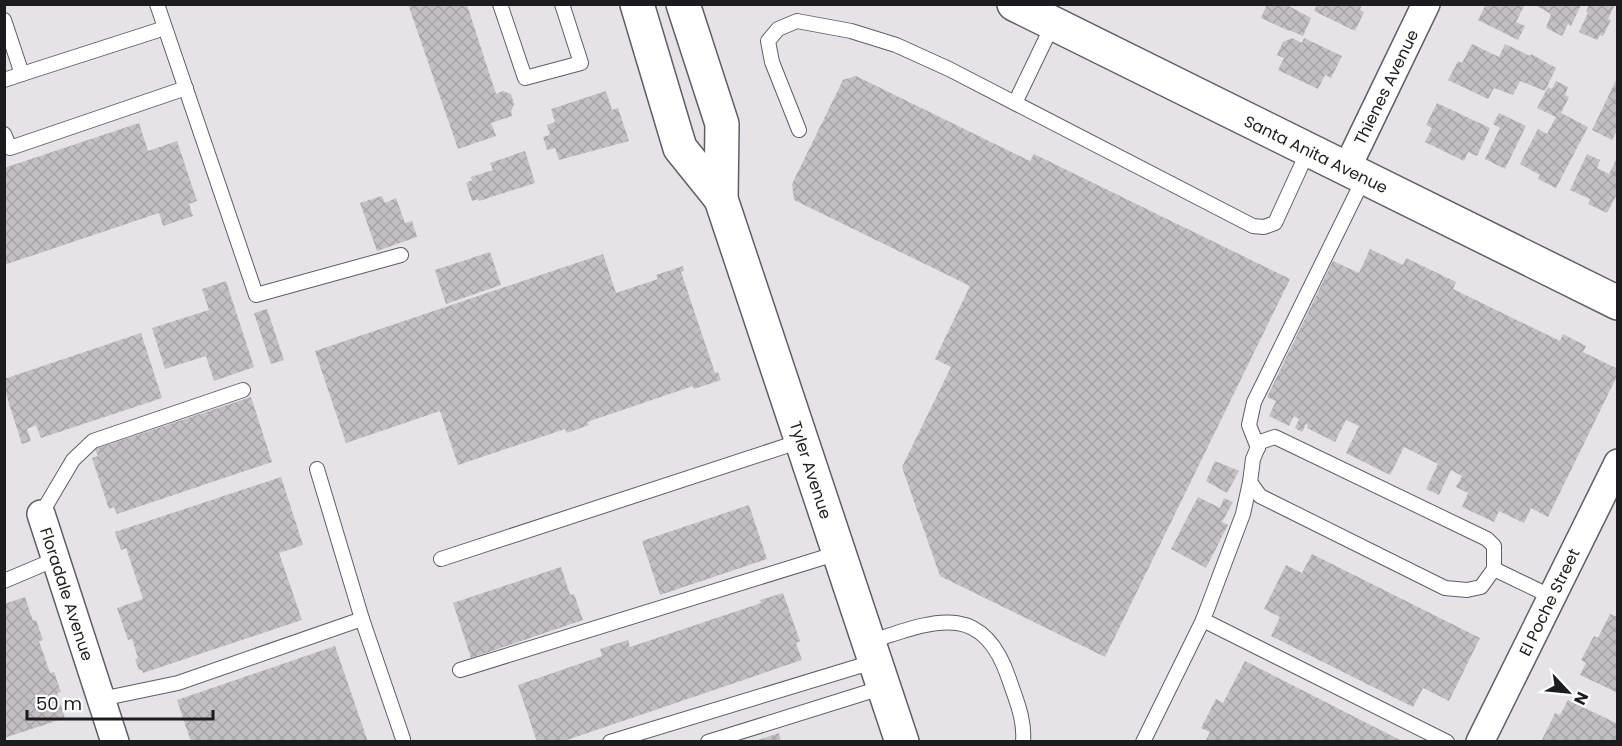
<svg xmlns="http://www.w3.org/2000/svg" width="1622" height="746" font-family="Poppins,sans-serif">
<defs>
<pattern id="building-cross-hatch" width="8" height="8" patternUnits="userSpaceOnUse" patternTransform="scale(1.5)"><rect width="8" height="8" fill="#c2c0c4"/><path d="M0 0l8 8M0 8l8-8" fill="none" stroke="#a6a4a8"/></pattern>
</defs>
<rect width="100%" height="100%" fill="#e5e3e7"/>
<g fill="url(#building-cross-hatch)">
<path d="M408,4H466L468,8L496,94L503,91L511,94L514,104L511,112L512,116L491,123L496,136L458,149Z"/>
<path d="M1267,4H1285L1311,18L1303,36L1289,30V31L1261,18Z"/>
<path d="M1317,4H1362L1360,10L1364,12L1355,31L1314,11Z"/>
<path d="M1486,4H1525L1516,22L1525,26L1518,40L1478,20Z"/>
<path d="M1533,4H1579L1581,5L1571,26L1568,24L1562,36L1546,28L1551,14Z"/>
<path d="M1589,4H1615L1608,19L1611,20L1603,36L1600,35L1597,40L1579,32L1588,13L1586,12Z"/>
<path d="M1292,38L1302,43L1304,38L1342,56L1331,78L1325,75L1318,89L1278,70L1284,58L1277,55L1283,42Z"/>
<path d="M1472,44L1499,57L1505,44L1530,56L1531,54L1556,68L1545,91L1520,81L1513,95L1494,88L1488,99L1448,80L1458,61L1462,63Z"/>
<path d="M856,76L1030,161L1034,154L1290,279L1105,657L940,576L902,467L951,367L935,359L970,286L794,200L792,184L843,80Z"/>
<path d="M1618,76V129L1612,140L1592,130Z"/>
<path d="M1556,81L1568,87L1565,95L1569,97L1561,113L1588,127L1556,188L1538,179L1540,175L1520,164L1538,129L1547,134L1556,117L1537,108L1548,87L1552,89Z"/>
<path d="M606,91L612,110L618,108L629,141L559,160L555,148L547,150L543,137L550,135L547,125L555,122L551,109Z"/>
<path d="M1437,103L1490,128L1477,156L1468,152L1464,161L1425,142L1432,128L1426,125Z"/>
<path d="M1499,113L1526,126L1505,169L1485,159L1500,128L1493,124Z"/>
<path d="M139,123L148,151L177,141L197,201L189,204L193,216L163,226L159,213L4,265V168Z"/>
<path d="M525,151L535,183L479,201L478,199L472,201L466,183L472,180L471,177L493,170L490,163Z"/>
<path d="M1587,154L1600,160L1597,168L1609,174L1618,156V192L1607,213L1588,204L1590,199L1570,190Z"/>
<path d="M382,196L385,203L396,198L405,223L412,221L417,237L377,251L360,203Z"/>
<path d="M1370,249L1403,265L1406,258L1456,282L1453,289L1560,341L1563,334L1586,346L1583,352L1618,369V374L1548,517L1531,508L1524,523L1499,511L1494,522L1462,507L1468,493L1456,487L1462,476L1451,470L1439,495L1426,489L1438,464L1404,447L1390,475L1346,453L1359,426L1346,420L1335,442L1307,428L1308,425L1306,424L1302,432L1295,428L1299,419L1294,416L1289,426L1269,416L1276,401L1267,397L1333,261L1359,273Z"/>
<path d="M490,252L501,285L446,304L435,270Z"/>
<path d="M603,254L616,293L658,279L656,275L683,266L684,271L681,272L715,373L718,372L721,380L694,389L693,386L587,422L589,425L567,433L565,429L458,465L440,411L346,443L315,351Z"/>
<path d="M226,281L254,367L214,381L206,356L165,369L152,328L209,310L202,289Z"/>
<path d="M267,309L284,360L271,364L254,313Z"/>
<path d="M141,333L162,398L41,438L36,425L27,429L31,441L22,444L11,410L4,387V379Z"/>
<path d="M251,397L272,462L117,514L114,507L109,509L92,458L98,456L95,449Z"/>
<path d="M1215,461L1239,471L1227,493L1206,481Z"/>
<path d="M281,477L303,545L279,553L302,620L143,673L142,670H139L135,659L138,658L132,639L128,640L117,608L143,599L126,548L121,550L115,532Z"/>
<path d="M1198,497L1220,508L1224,498L1233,502L1222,522L1228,525L1206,568L1171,549Z"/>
<path d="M749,505L767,559L660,595L642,541Z"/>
<path d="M1312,554L1480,638L1449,701L1423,688L1413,707L1271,636L1280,617L1264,609L1286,565L1302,573Z"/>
<path d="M561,567L570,595L574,594L583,620L471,658L453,603Z"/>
<path d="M783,593L800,641L796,643L802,660L561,742H537L518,685L602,656L600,649L628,640L630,647L761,603L760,600Z"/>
<path d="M25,597L33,621L36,620L43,640L39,641L50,673L54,672L61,692L57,693L65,718L4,738V604Z"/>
<path d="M1610,614L1618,617V693L1580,675L1586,663L1581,660L1594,636L1598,638Z"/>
<path d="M335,646L368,742H191L177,700Z"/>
<path d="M1245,661L1404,742H1205L1210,732L1201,728L1216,699L1223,703Z"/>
<path d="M1568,700L1618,724V742H1541L1555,713L1560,715Z"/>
<path d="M779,733L781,742H755V741Z"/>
</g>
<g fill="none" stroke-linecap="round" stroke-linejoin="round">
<g stroke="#605e62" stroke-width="16">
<g id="lane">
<path d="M157,4L256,295L401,255"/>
<path d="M500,4L525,78L581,63L562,4"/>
<path d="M4,20L22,74L165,28"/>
<path d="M4,80L22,74"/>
<path d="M1015,103L1053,24"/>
<path d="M799,130L772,62L768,41L778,29L797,21L851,31L896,45L949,69L1253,226L1264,227L1275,223L1308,151"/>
<path d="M4,134L10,148L186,88"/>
<path d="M1275,437L1487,539L1494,546V569L1481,587L1467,590L1445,588L1260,496L1250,482L1253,459L1260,442Z"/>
<path d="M1258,448L1249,425L1254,402L1364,178"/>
<path d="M317,469L362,619"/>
<path d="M41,514L73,460L93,441L243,390"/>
<path d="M441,559L801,441"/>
<path d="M1494,569L1552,597"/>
<path d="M4,581L56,559"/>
<path d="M1203,620L1243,514L1250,482"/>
<path d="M869,642C931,622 982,598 1009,679C1016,700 1025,719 1023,742"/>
<path d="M460,670L838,553"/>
<path d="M101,699L178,683L362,619L403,739"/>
<path d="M610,742L876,661"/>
<path d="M708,742L884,687"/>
<path d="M1143,742L1203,620L1447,742"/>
</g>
</g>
<g stroke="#605e62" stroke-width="30">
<g id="street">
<path d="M1346,170L1426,4"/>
<path d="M41,514L115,742"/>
<path d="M1480,742L1618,463"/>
</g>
</g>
<g stroke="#605e62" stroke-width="36">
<g id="secondary">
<path d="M637,4L680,148L721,199"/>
<path d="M683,4L722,124L721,199L902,742"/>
</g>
</g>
<g stroke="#605e62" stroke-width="36">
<path id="primary" d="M1014,4L1618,303"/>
</g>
<use href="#lane" stroke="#fff" stroke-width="14"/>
<use href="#street" stroke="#fff" stroke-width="27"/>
<use href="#secondary" stroke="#fff" stroke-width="33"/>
<use href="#primary" stroke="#fff" stroke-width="33"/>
</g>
<g text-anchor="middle" stroke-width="4.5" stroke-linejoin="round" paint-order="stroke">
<g font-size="16" fill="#1c1b1d" stroke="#fff">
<text transform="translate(1386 87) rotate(-64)" y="6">Thienes Avenue</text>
<text transform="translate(1316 154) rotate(26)" y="6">Santa Anita Avenue</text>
<text transform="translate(811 470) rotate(72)" y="6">Tyler Avenue</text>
<text transform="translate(67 594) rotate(72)" y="6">Floradale Avenue</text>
<text transform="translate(1549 602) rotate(-64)" y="6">El Poche Street</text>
</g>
</g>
<rect width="1622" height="746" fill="none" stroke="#1c1b1d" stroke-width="12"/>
<g transform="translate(1568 692) rotate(116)" stroke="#ffffff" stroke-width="4.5" paint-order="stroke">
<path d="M0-4.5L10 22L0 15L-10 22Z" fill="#1c1b1d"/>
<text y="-9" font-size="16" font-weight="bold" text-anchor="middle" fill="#1c1b1d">N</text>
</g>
<path d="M27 710v9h186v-9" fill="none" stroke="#1c1b1d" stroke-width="3"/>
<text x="36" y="710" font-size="18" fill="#1c1b1d" stroke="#ffffff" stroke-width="4.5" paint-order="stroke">50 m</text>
</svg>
